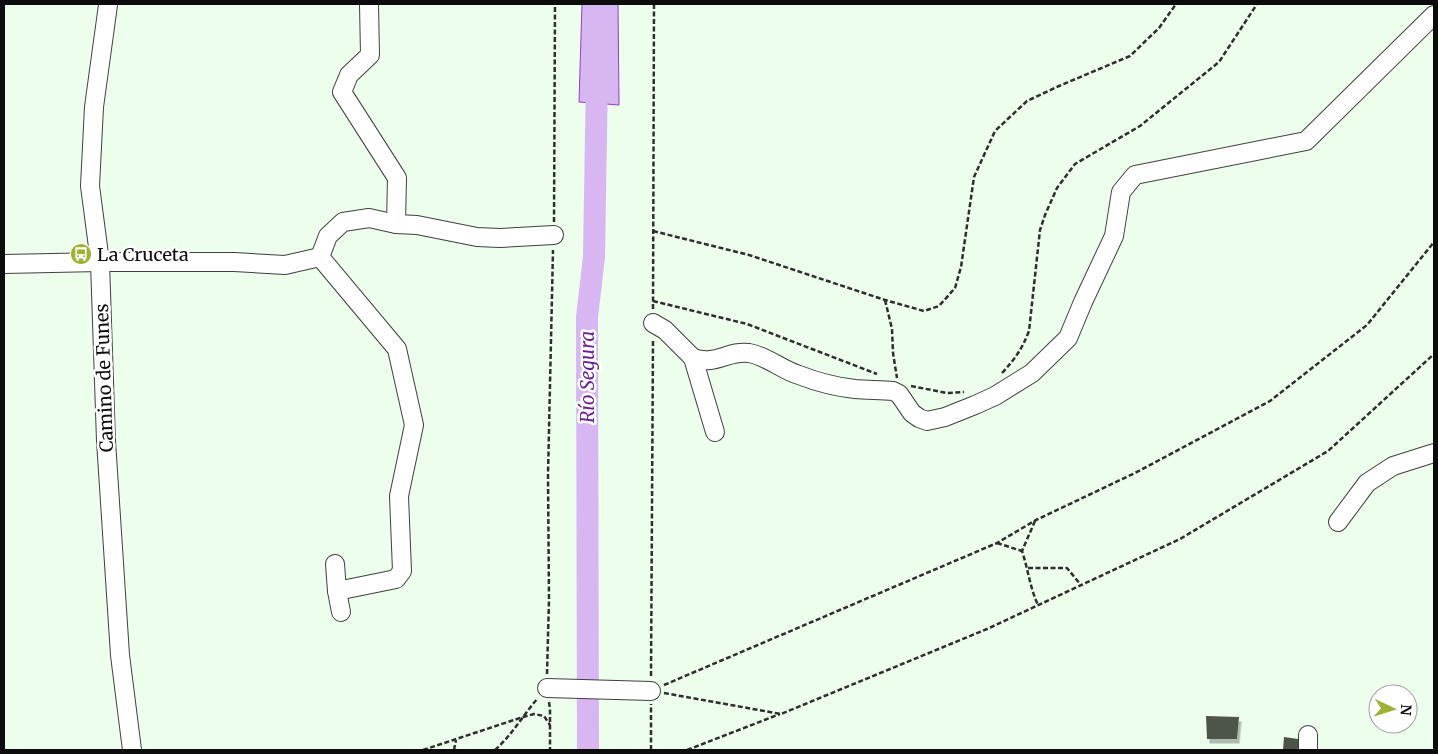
<svg xmlns="http://www.w3.org/2000/svg" width="1438" height="754" viewBox="0 0 1438 754" font-family="Merriweather,serif">
<style>
.water{fill:#d7b6f1;stroke:#8e43c2}
.lines{fill:none;stroke-linecap:round;stroke-linejoin:round}
.river{stroke:#d7b6f1;stroke-width:22}
.building{fill:#4e544a;filter:url(#shadow)}
.minor-casing{stroke:#3f3f3f;stroke-width:20}
.path{stroke:#2e2e2e;stroke-width:2.5;stroke-dasharray:5 2.5;stroke-linecap:butt}
.minor{stroke:#fff;stroke-width:18}
.labels{text-anchor:middle;dominant-baseline:central;stroke-width:5;stroke-linejoin:round;paint-order:stroke}
.poi-label{font-size:18px;fill:#0c0c0c;stroke:#fff;text-anchor:start}
.street-label{font-size:18px;fill:#0c0c0c;stroke:#fff}
.water-label{font-size:19px;font-style:italic;fill:#682094;stroke:#fff}
</style>
<defs>
<filter id="shadow"><feDropShadow dx="2.5" dy="4.5" stdDeviation="0" flood-color="#0004"/></filter>
</defs>
<rect width="100%" height="100%" fill="#edfeed"/>
<path class="water" d="M582 4H618L619 105 579 102Z"/>
<g class="lines">
<path class="river" d="M588 750 587 317 594 257 597 74"/>
</g>
<g class="building">
<path d="M1206 716 1239 717 1237 739H1207Z"/>
<path d="M1284 737 1305 740 1304 750H1283Z"/>
</g>
<g class="lines">
<g class="minor-casing">
<g id="minor">
<path d="M369 4 370 55 349 75 342 92 397 178 396 224"/>
<path d="M108 5 94 107 90 186 100 262 106 441 120 655 132 750"/>
<path d="M320 257 397 349 414 425 399 496 402 571 396 579 337 591"/>
<path d="M4 264 100 262H234L285 265 320 257 328 236 343 222 369 218 396 224 417 225 477 237 500 238 554 235"/>
<path d="M653 323 665 330 693 358 715 432"/>
<path d="M693 358C716 366 728 350 749 353 767 356 782 370 799 375 817 382 836 387 855 389 868 390 881 390 893 391L899 394 912 413 919 418 927 421 945 417 975 405 995 396 1032 373 1068 338 1083 302 1114 236 1121 192 1135 175 1306 141 1434 15"/>
<path d="M1338 522 1367 483 1393 466 1434 453"/>
<path d="M335 564 337 591 341 612"/>
<path d="M547 688 651 691"/>
<path d="M1308 735V750"/>
</g>
</g>
<g class="path">
<path d="M554 222 555 4"/>
<path d="M653 231 749 255 885 300 924 311 939 306 955 288 961 267 974 177 995 131 1027 101 1059 86 1130 56 1159 28 1176 4"/>
<path d="M885 300 892 329 893 353 897 378"/>
<path d="M653 301 747 324 877 374"/>
<path d="M653 309 654 4"/>
<path d="M1002 373C1015 359 1022 349 1029 331L1040 230 1045 215 1057 188 1075 164 1140 126 1219 62 1257 4"/>
<path d="M911 386 947 393 964 392"/>
<path d="M1035 521 1022 551C1028 569 1030 588 1038 605"/>
<path d="M997 543 1022 551"/>
<path d="M1028 568H1067L1081 585"/>
<path d="M547 674 549 599 548 475 553 250"/>
<path d="M651 676 653 339"/>
<path d="M664 685 997 543 1036 520 1135 473 1270 401 1367 325 1434 242"/>
<path d="M664 693 781 714 987 629 1180 539 1328 451 1434 354"/>
<path d="M549 702 550 709V750"/>
<path d="M423 750 523 717 534 714 544 716 550 725"/>
<path d="M454 750 456 740"/>
<path d="M495 750C512 735 523 715 538 698"/>
<path d="M651 750V704"/>
<path d="M687 750 780 714"/>
</g>
<use href="#minor" class="minor"/>
</g>
<defs>
<g id="bus-disc" transform="scale(1.125)"><circle r="9.5" fill="#9eb130" stroke="#fff"/><path d="M-5-6H5V4H4V6H2V4H-2V6H-4V4H-5ZM-3.5-4V0h7V-4ZM-3.5 1.2v1.5H-2V1.2ZM2 1.2v1.5H3.5V1.2Z" fill="#fff"/></g>
</defs>
<g fill-rule="evenodd">
<use href="#bus-disc" x="81" y="254"/>
</g>
<g class="labels">
<g class="poi-label">
<text x="97" y="254">La Cruceta</text>
</g>
<g class="street-label">
<text transform="translate(104 378) rotate(-92)">Camino de Funes</text>
</g>
<g class="water-label">
<text transform="translate(587 377) rotate(-90)">Río Segura</text>
</g>
</g>
<rect width="1438" height="754" fill="none" stroke="#0c0c0c" stroke-width="10"/>
<g transform="translate(1393 709) rotate(94)"><circle r="24" fill="#ffffff" stroke="#9e9e9e"/>
<path d="M0-4L9 19L0 12L-9 19Z" fill="#9eb130"/>
<text y="-8" font-size="14" font-weight="bold" text-anchor="middle" fill="#0c0c0c">N</text>
</g>
</svg>
